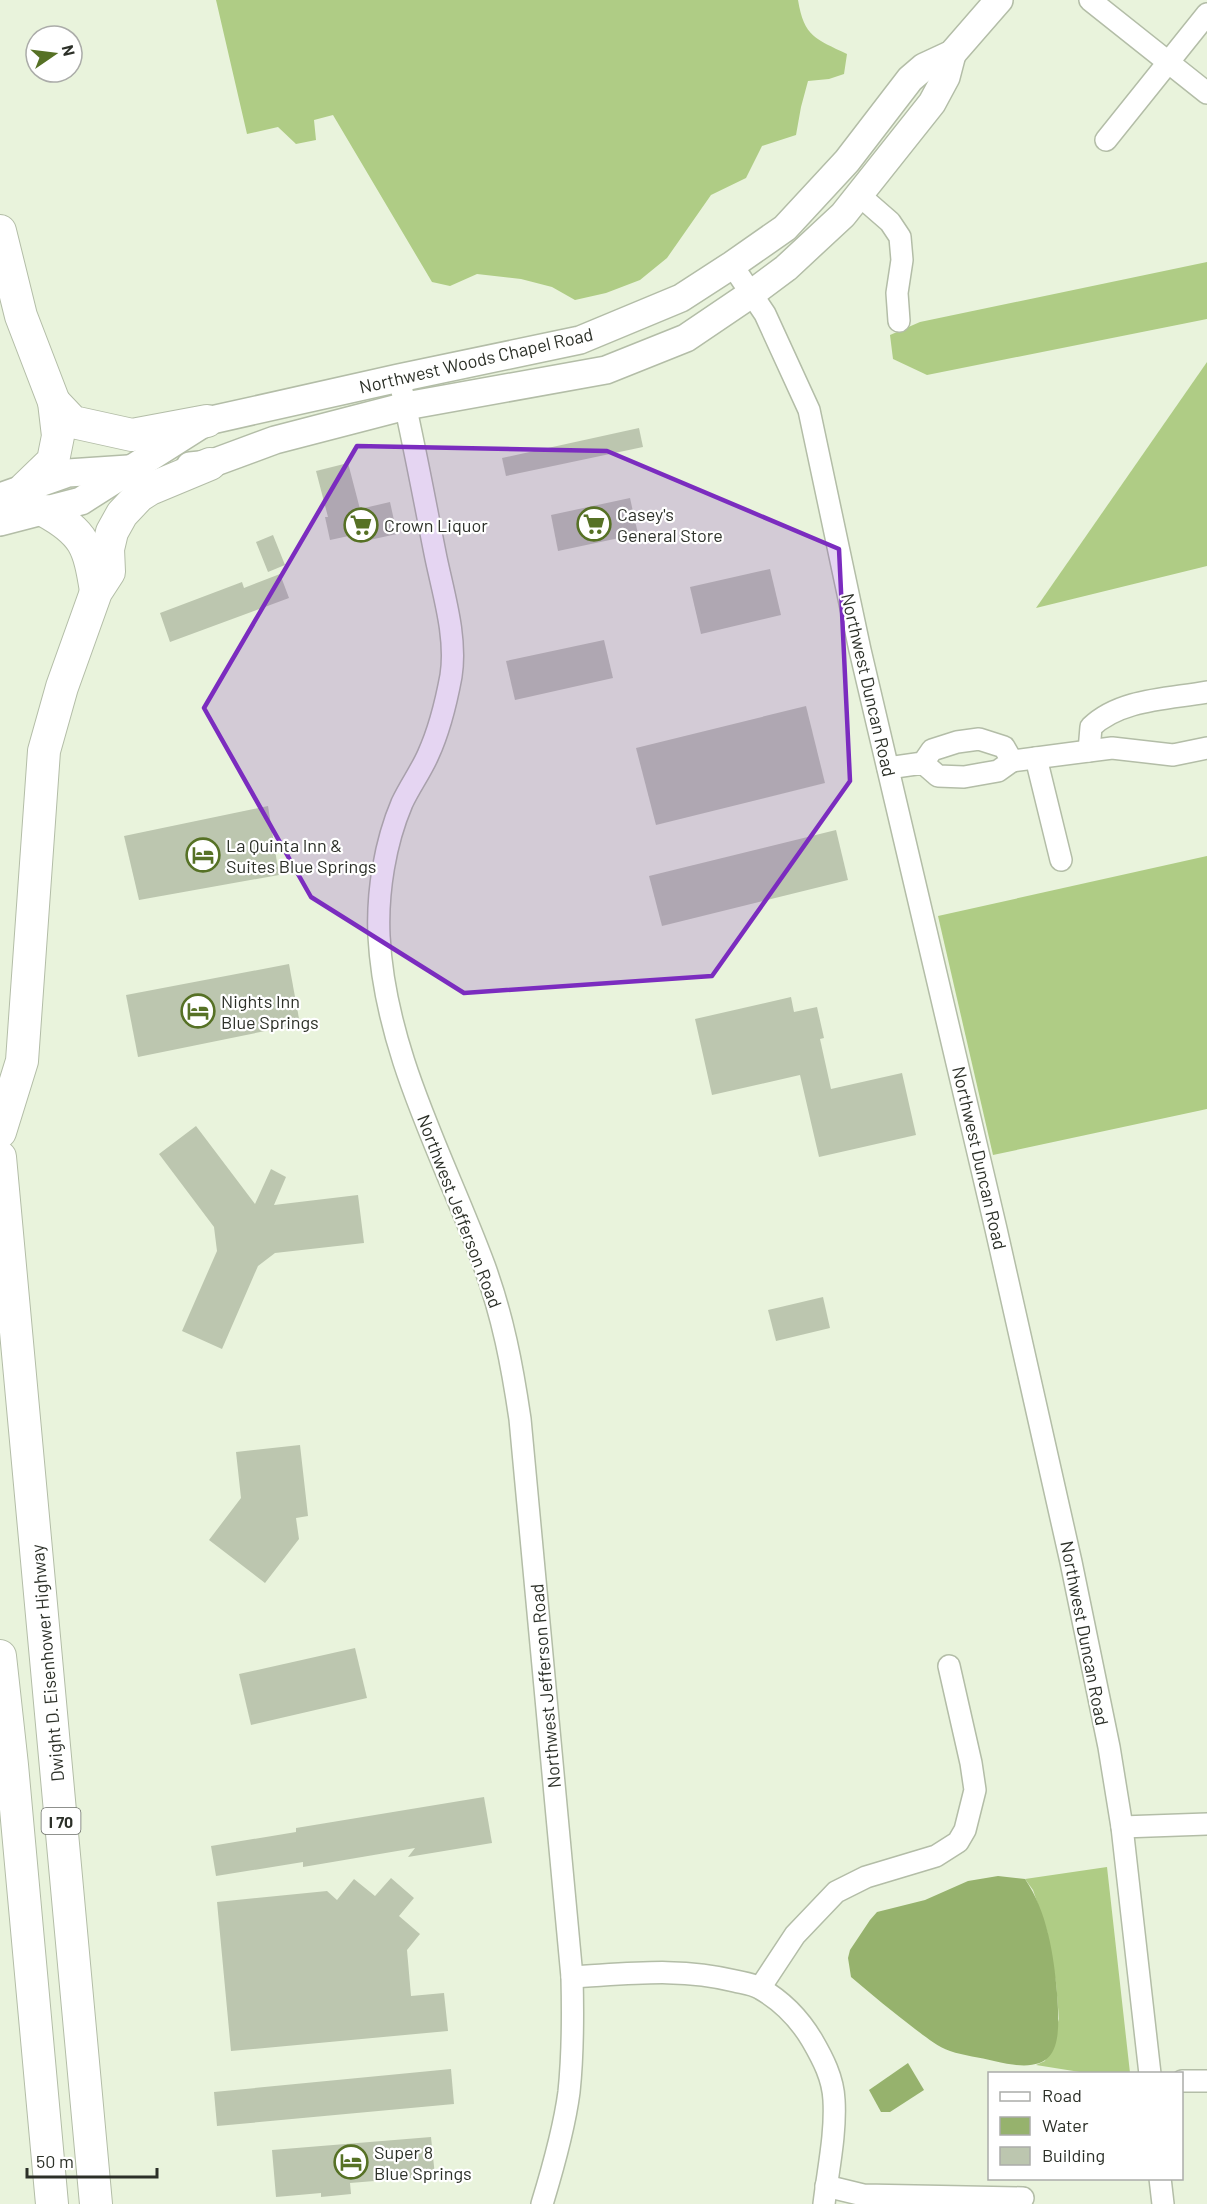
<svg xmlns="http://www.w3.org/2000/svg" width="1207" height="2204" viewBox="0 0 1207 2204" font-family="Barlow,sans-serif">
<style>
.forest{fill:#afcc85}
.water{fill:#96b26d}
.building{fill:#bcc6af}
.lines{fill:none;stroke-linecap:round;stroke-linejoin:round}
.minor-casing{stroke:#b3bda7;stroke-width:24}
.major-casing{stroke:#b3bda7;stroke-width:30}
.highway-casing{stroke:#b3bda7;stroke-width:34}
.minor{stroke:#fff;stroke-width:21}
.major{stroke:#fff;stroke-width:27}
.highway{stroke:#fff;stroke-width:32}
.marked{fill:#7b2cbf;fill-opacity:0.2;stroke:#7b2cbf;stroke-width:4.5;stroke-linejoin:round}
.labels{text-anchor:middle;dominant-baseline:central;stroke-width:4.5;stroke-linejoin:round;paint-order:stroke}
.shield{fill:#fff;stroke:#6b6e68;stroke-width:1.5}
.shield-label{font-size:16px;font-weight:bold;fill:#2c3028}
.street-label{font-size:18px;fill:#2c3028;stroke:#fff}
.poi-label{font-size:18px;fill:#2c3028;stroke:#fff;text-anchor:start}
</style>
<rect width="100%" height="100%" fill="#e9f3dc"/>
<g class="forest">
<path d="M216 0H798C804 37 816 39 847 54L844 74 829 79 808 81 801 107 796 135 762 146 746 178 711 195 667 258 640 280 606 293 575 300 552 287 521 279 477 274 450 286 432 282 333 115 314 120 316 140 296 144 278 127 247 134Z"/>
<path d="M1207 262V319L927 375 893 359 890 335 920 322Z"/>
<path d="M1207 362V566L1036 608Z"/>
<path d="M1207 856V1109L993 1155 938 916Z"/>
<path d="M1107 1867 1130 2073H1086L1036 2065 1045 2061 1059 2019 1056 1983 1047 1931 1033 1890 1025 1879Z"/>
</g>
<g class="water">
<path d="M998 1876 1025 1879C1047 1911 1054 1955 1057 1993 1061 2048 1059 2077 994 2061 980 2057 964 2056 950 2051 936 2046 926 2037 915 2029 893 2012 872 1995 851 1977L848 1958 850 1950 870 1920 877 1912 925 1900 968 1881Z"/>
<path d="M908 2063 924 2090 890 2112H881L869 2090Z"/>
</g>
<g class="building">
<path d="M639 428 643 447 506 476 502 458Z"/>
<path d="M348 463 360 509 390 502 397 534 360 542 358 534 330 540 325 517H328L316 471Z"/>
<path d="M630 498 638 534 558 551 551 515Z"/>
<path d="M273 535 285 565 268 572 256 542Z"/>
<path d="M770 569 781 615 701 634 690 587Z"/>
<path d="M280 574 289 598 170 642 160 613 242 582 244 588Z"/>
<path d="M604 640 613 678 515 700 506 661Z"/>
<path d="M806 706 825 783 656 825 636 748Z"/>
<path d="M268 806 279 875 139 900 124 836Z"/>
<path d="M836 830 848 880 662 926 649 876Z"/>
<path d="M289 964 300 1024 138 1057 126 995Z"/>
<path d="M791 997 794 1012 817 1007 824 1038 820 1039 831 1089 902 1073 916 1135 819 1157 800 1075 712 1095 695 1019Z"/>
<path d="M196 1126 255 1204 271 1169 286 1177 274 1205 358 1195 364 1243 275 1253 258 1266 222 1349 182 1331 217 1251 214 1227 159 1154Z"/>
<path d="M823 1297 830 1328 776 1341 768 1310Z"/>
<path d="M300 1445 308 1516 296 1518 299 1539 265 1583 209 1540 241 1498 236 1452Z"/>
<path d="M355 1648 367 1698 251 1725 239 1674Z"/>
<path d="M484 1797 492 1843 408 1857 415 1848 303 1867V1862L216 1876 211 1846 296 1832V1828Z"/>
<path d="M391 1878 414 1898 399 1916 420 1934 407 1950 411 1996 444 1993 448 2031 231 2051 217 1902 327 1891 337 1900 354 1879 375 1896Z"/>
<path d="M451 2069 454 2104 217 2126 214 2092Z"/>
<path d="M431 2137 435 2176 350 2183 351 2194 321 2197V2193L276 2197 272 2150Z"/>
</g>
<g class="lines">
<g class="minor-casing">
<g id="minor">
<path d="M1090 0 1207 93"/>
<path d="M1106 140 1207 14"/>
<path d="M859 195 890 222 900 237 902 260 897 293 899 321"/>
<path d="M732 265 765 314 809 410 860 650 996 1229 1071 1562 1109 1747 1122 1827 1150 2074"/>
<path d="M399 378C413 437 424 498 436 558 444 596 457 638 451 676 446 703 439 731 428 755 421 771 410 786 402 803 385 843 377 892 379 936 385 1053 444 1157 484 1265 503 1317 512 1365 520 1419L572 1977C573 2016 573 2054 569 2092 564 2130 553 2168 542 2204"/>
<path d="M1089 751 1091 727C1120 699 1168 699 1207 692"/>
<path d="M1036 758 1061 860"/>
<path d="M1012 761 1112 748 1173 755 1207 748"/>
<path d="M888 768 923 763 938 776 964 777 998 771 1012 761 1004 747 979 739 957 742 932 750 923 763"/>
<path d="M1122 1827 1207 1824"/>
<path d="M572 1977C628 1974 680 1967 735 1981 743 1983 754 1984 761 1989 782 2001 800 2020 812 2040 823 2059 833 2078 834 2100 836 2134 828 2170 824 2204"/>
<path d="M760 1988 795 1935 836 1892 866 1877 936 1856 958 1842 965 1830 975 1790 971 1763 949 1666"/>
<path d="M1182 2081H1207"/>
<path d="M1160 2178 1163 2204"/>
<path d="M826 2186 863 2195 1023 2198"/>
</g>
</g>
<g class="major-casing">
<g id="major">
<path d="M190 466 210 464 275 440 406 406 606 370 686 338 751 294 786 268 843 215 932 103 946 77 952 54"/>
<path d="M0 497 68 473 128 469"/>
<path d="M0 522 81 501 207 421 399 378 580 340 681 298 732 265 785 228 847 161 910 79 924 67 952 54 999 0"/>
</g>
</g>
<g class="highway-casing">
<g id="highway">
<path d="M0 231 21 316 54 402 58 436 53 461 25 488"/>
<path d="M54 402 73 422 132 435 207 421"/>
<path d="M45 511C85 533 89 547 96 591"/>
<path d="M0 1132 22 1061 44 751 62 687 96 592 109 572 108 549 112 532 122 514 139 496 150 489 210 464"/>
<path d="M0 1157 96 2204"/>
<path d="M0 1656 12 1765 52 2204"/>
</g>
</g>
<use href="#minor" class="minor"/>
<use href="#major" class="major"/>
<use href="#highway" class="highway"/>
</g>
<path class="marked" d="M357 446 607 451 839 549 850 781 712 976 464 993 311 897 204 708Z"/>
<defs>
<g id="supermarket-ring" transform="scale(1.725)"><circle r="9.5" fill="#fff" stroke="#567125" stroke-width="1.5"/><path d="M-6-5.5h2.5l.6 2H6L4.5 2H-2.5L-4.4-4H-6ZM-1.5 3.2a1.3 1.3 0 1 0 .1 0ZM3 3.2a1.3 1.3 0 1 0 .1 0Z" fill="#567125"/></g>
<g id="hotel-ring" transform="scale(1.725)"><circle r="9.5" fill="#fff" stroke="#567125" stroke-width="1.5"/><path d="M-6-4.5h1.5V1H6V5H4.5V3h-9V5H-6ZM-4 0a1.8 1.8 0 1 1 3.6 0ZM.5 0V-2.5h3Q6-2.5 6 0Z" fill="#567125"/></g>
</defs>
<g fill-rule="evenodd">
<use href="#supermarket-ring" x="594" y="524"/>
<use href="#supermarket-ring" x="361" y="525"/>
<use href="#hotel-ring" x="203" y="855"/>
<use href="#hotel-ring" x="198" y="1011"/>
<use href="#hotel-ring" x="351" y="2162"/>
</g>
<g class="labels">
<rect class="shield" x="41.5" y="1808" width="39" height="26" rx="4.5"/>
<g class="shield-label">
<text x="61" y="1821">I 70</text>
</g>
<g class="street-label">
<text transform="translate(476 360) rotate(-13)">Northwest Woods Chapel Road</text>
<text transform="translate(869 685) rotate(77)">Northwest Duncan Road</text>
<text transform="translate(980 1158) rotate(77)">Northwest Duncan Road</text>
<text transform="translate(460 1211) rotate(69)">Northwest Jefferson Road</text>
<text transform="translate(1085 1633) rotate(79)">Northwest Duncan Road</text>
<text transform="translate(47 1663) rotate(-95)">Dwight D. Eisenhower Highway</text>
<text transform="translate(545 1686) rotate(-95)">Northwest Jefferson Road</text>
</g>
<g class="poi-label">
<text x="617" y="514">Casey's<tspan x="617" dy="21">General Store</tspan></text>
<text x="384" y="525">Crown Liquor</text>
<text x="226" y="845">La Quinta Inn &amp;<tspan x="226" dy="21">Suites Blue Springs</tspan></text>
<text x="221" y="1001">Nights Inn<tspan x="221" dy="21">Blue Springs</tspan></text>
<text x="374" y="2152">Super 8<tspan x="374" dy="21">Blue Springs</tspan></text>
</g>
</g>
<rect x="988" y="2072" width="195" height="108" fill="#ffffff" stroke="#abaca9" stroke-width="1.5"/>
<rect x="1000" y="2092" width="30" height="9" fill="#ffffff" stroke="#abaca9" stroke-width="1.5"/>
<text x="1042" y="2102" font-size="18" fill="#2c3028">Road</text>
<rect x="1000" y="2117" width="30" height="18" fill="#96b26d" stroke="#abaca9" stroke-width="1.5"/>
<text x="1042" y="2132" font-size="18" fill="#2c3028">Water</text>
<rect x="1000" y="2147" width="30" height="18" fill="#bcc6af" stroke="#abaca9" stroke-width="1.5"/>
<text x="1042" y="2162" font-size="18" fill="#2c3028">Building</text>
<g transform="translate(54 54) rotate(76)"><circle r="28" fill="#ffffff" stroke="#abaca9" stroke-width="1.5"/>
<path d="M0-4.5L10 22L0 15L-10 22Z" fill="#567125"/>
<text y="-9" font-size="16" font-weight="bold" text-anchor="middle" fill="#2c3028">N</text>
</g>
<path d="M27 2168v9h130v-9" fill="none" stroke="#2c3028" stroke-width="3"/>
<text x="36" y="2168" font-size="18" fill="#2c3028" stroke="#ffffff" stroke-width="4.5" paint-order="stroke">50 m</text>
</svg>
